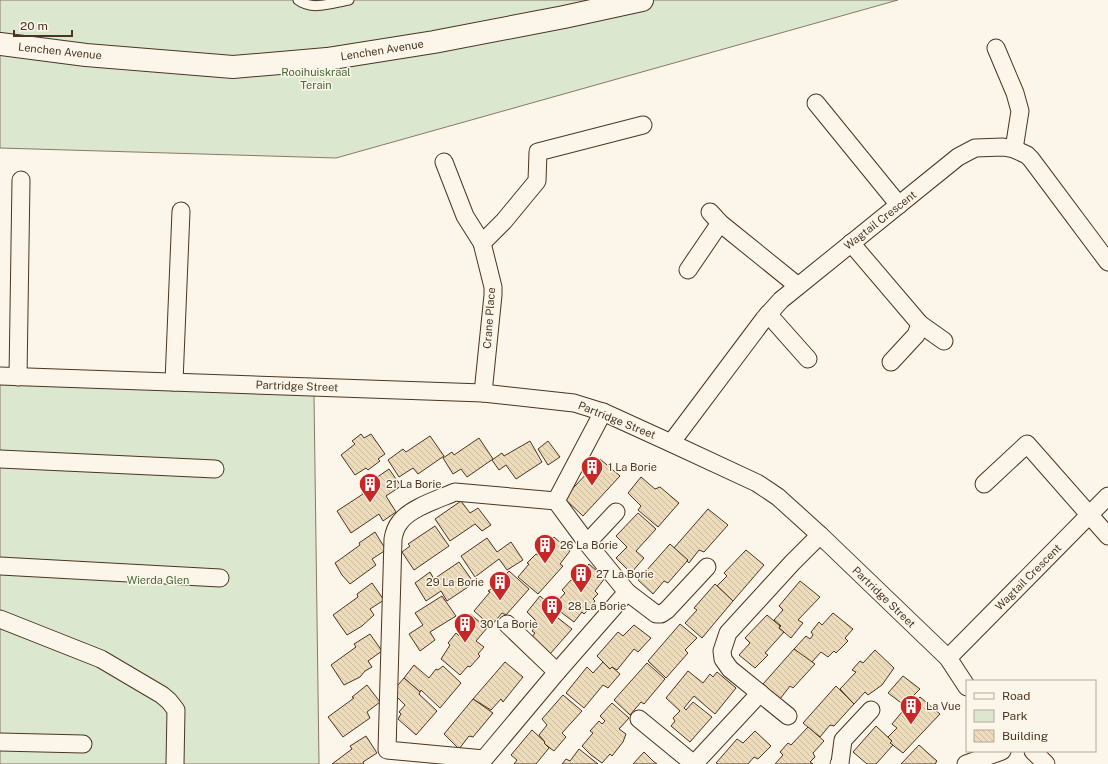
<svg xmlns="http://www.w3.org/2000/svg" width="1108" height="764" viewBox="0 0 1108 764" font-family="'Public Sans',sans-serif">
<style>
.park{fill:#dce7d0;stroke:#887966}
.building{fill:url(#building-back-hatch);stroke:#4a3520}
.lines{fill:none;stroke-linecap:round;stroke-linejoin:round}
.lane-casing{stroke:#4a3520;stroke-width:11}
.street-casing{stroke:#4a3520;stroke-width:19}
.secondary-casing{stroke:#4a3520;stroke-width:24}
.lane{stroke:#fbf6e9;stroke-width:9}
.street{stroke:#fbf6e9;stroke-width:17}
.secondary{stroke:#fbf6e9;stroke-width:22}
.labels{text-anchor:middle;dominant-baseline:central;stroke-width:3;stroke-linejoin:round;paint-order:stroke}
.street-label{font-size:11px;fill:#4a3520;stroke:#fbf6e9}
.park-label{font-size:11px;fill:#436837;stroke:#fbf6e9}
.poi-label{font-size:11px;fill:#4a3520;stroke:#fbf6e9;text-anchor:start}
</style>
<defs>
<pattern id="building-back-hatch" width="6" height="6" patternUnits="userSpaceOnUse"><rect width="6" height="6" fill="#ecdcbc"/><path d="M-1 5l2 2M0 0l6 6M5-1l2 2" fill="none" stroke="#ccbda1"/></pattern>
</defs>
<rect width="100%" height="100%" fill="#fbf6e9"/>
<g class="park">
<path d="M0 0H898L336 158 0 148Z"/>
<path d="M0 384 314 395 319 764H0Z"/>
</g>
<g class="building">
<path d="M361 434 364 438 371 434 385 454 378 459 380 461 368 470 366 468 355 475 341 455 355 444 352 441Z"/>
<path d="M430 436 444 456 418 474 413 468 399 477 388 460 403 449 406 452Z"/>
<path d="M479 438 493 459 467 477 461 469 453 474 443 458 452 452 454 455Z"/>
<path d="M530 441 542 462 516 479 506 465 499 470 492 460 502 453 504 456Z"/>
<path d="M548 441 560 457 548 465 538 449Z"/>
<path d="M600 459 620 476 583 516 564 498Z"/>
<path d="M389 469 401 486 386 496 396 512 383 521 379 514 351 533 337 511 363 494 362 492 375 482 373 480Z"/>
<path d="M641 477 655 489 660 487 679 503 658 527 638 510 641 506 628 493Z"/>
<path d="M461 501 470 513 478 508 491 525 482 531 475 524 450 541 435 519Z"/>
<path d="M708 509 728 525 704 552 699 550 689 563 674 548Z"/>
<path d="M638 513 656 529 636 551 644 558 631 573 616 558 627 547 616 536Z"/>
<path d="M435 526 449 546 414 570 402 552 410 546 408 544Z"/>
<path d="M375 532 386 550 372 559 376 565 350 584 342 575 335 563 360 545 359 543Z"/>
<path d="M554 537 570 551 560 564 563 566 538 594 518 577 529 564 527 563 536 554 538 555Z"/>
<path d="M487 538 497 552 511 542 523 560 507 570 499 559 475 577 461 556Z"/>
<path d="M670 544 688 560 668 583 664 581 653 594 638 580Z"/>
<path d="M746 550 764 565 733 601 717 586 727 576 724 573Z"/>
<path d="M459 562 474 583 447 601 441 591 426 601 415 583 430 572 434 579Z"/>
<path d="M589 564 605 578 595 591 598 594 593 599 595 601 589 609 584 614 582 612 574 622 562 613 555 604 565 593 562 590 571 580 574 583Z"/>
<path d="M509 571 529 589 506 615 502 613 491 626 474 611 490 592 488 591 494 587 497 582 498 583Z"/>
<path d="M800 581 820 597 798 620 803 623 791 638 779 628 781 626 774 620 783 610 779 606Z"/>
<path d="M372 583 384 600 370 609 374 615 362 626 347 635 333 615 358 597 357 594Z"/>
<path d="M715 584 733 601 702 638 685 623 697 610 694 608Z"/>
<path d="M442 596 456 616 430 632 435 640 420 651 409 634 423 625 415 613Z"/>
<path d="M540 596 554 608 553 614 572 629 550 654 531 638 535 633 532 631 538 623 527 612Z"/>
<path d="M833 613 853 629 845 638 848 641 836 653 834 651 828 657 821 652 811 663 794 649 806 636 810 639 813 635 811 632 819 622 822 625Z"/>
<path d="M470 614 487 628 476 641 484 647 478 654 480 656 470 667 468 666 460 675 441 659 450 645 448 643 456 633 459 636 463 632 457 628Z"/>
<path d="M767 615 780 626 779 628 784 632 765 653 768 655 755 668 739 655 750 643 745 638Z"/>
<path d="M680 624 697 638 685 650 688 653 666 678 648 661Z"/>
<path d="M634 625 651 638 638 652 634 649 617 670 612 667 610 669 597 656 618 632 623 636Z"/>
<path d="M370 634 382 651 368 661 372 667 365 671 360 677 344 685 331 665 356 647 354 644Z"/>
<path d="M794 649 815 664 793 688 790 686 780 699 763 684Z"/>
<path d="M875 650 894 668 882 685 868 695 865 692 854 704 840 689 856 672 852 670 860 661 863 663Z"/>
<path d="M505 662 523 677 503 702 501 699 491 710 473 699Z"/>
<path d="M603 662 610 669 612 667 620 674 608 688 603 685 584 708 566 693 587 667 593 673Z"/>
<path d="M647 663 665 679 644 704 641 702 630 715 614 700Z"/>
<path d="M414 665 429 678 436 669 438 670 443 666 461 683 440 708 421 690 420 692 404 678Z"/>
<path d="M688 671 703 683 710 674 713 677 717 672 736 688 715 714 694 696 684 708 686 710 693 702 712 717 690 742 671 726 675 721 673 718 680 711 666 698Z"/>
<path d="M903 676 920 689 904 705 888 693Z"/>
<path d="M404 678 420 692 419 694 437 711 416 735 398 719 401 714 399 712 405 705 392 692Z"/>
<path d="M367 685 380 702 367 712 370 718 343 737 328 717 354 698 352 697Z"/>
<path d="M836 686 854 704 834 726 830 725 820 737 803 723Z"/>
<path d="M563 695 582 711 562 733 566 737 554 751 546 745 544 743 545 742 539 735 547 725 542 719Z"/>
<path d="M920 697 940 714 903 753 890 743 892 741 888 737 897 728 892 724 902 712 904 713Z"/>
<path d="M473 699 493 713 473 737 469 736 459 749 444 734Z"/>
<path d="M612 703 629 718 619 729 626 734 623 742 612 756 610 754 602 763 591 755 582 746 593 733 590 731 599 721 602 724 605 721 600 716Z"/>
<path d="M876 726 892 741 890 743 893 745 876 764H867L853 752Z"/>
<path d="M808 727 824 741 813 753 815 757 810 762 813 764H775L783 755 780 752 788 743 791 745Z"/>
<path d="M532 730 545 742 544 743 549 748 536 764H514L517 760 511 755Z"/>
<path d="M755 731 771 746 758 759 754 757 748 764H718L716 763 737 739 743 743Z"/>
<path d="M366 736 377 753 363 762 364 764H332L352 749 350 746Z"/>
<path d="M919 745 937 761 935 764H901Z"/>
<path d="M579 749 598 764H562L566 759 570 761Z"/>
<path d="M644 752 653 761 657 764H633Z"/>
</g>
<g class="lines">
<g class="lane-casing">
<path id="lane" d="M298 0C312 11 332 3 349 0"/>
</g>
<g class="street-casing">
<g id="street">
<path d="M996 48 1015 93 1020 111 1014 149"/>
<path d="M816 103 899 205"/>
<path d="M444 162 465 216 482 243 493 287V295L483 393"/>
<path d="M710 212 720 223 798 286"/>
<path d="M482 243 504 221 537 181 538 152 643 125"/>
<path d="M851 243 920 324 944 341"/>
<path d="M688 270 720 223"/>
<path d="M768 314 808 359"/>
<path d="M891 362 916 335 920 324"/>
<path d="M0 376 483 393 574 403 603 412 671 443 757 483 778 497 820 535 948 658 967 687"/>
<path d="M18 377 21 180"/>
<path d="M174 382 181 211"/>
<path d="M671 443 764 319 781 300 958 157 975 148 1003 147 1014 149 1027 155 1031 159 1108 262"/>
<path d="M0 459 215 469"/>
<path d="M984 484 1027 444 1108 536"/>
<path d="M455 492 556 501 587 543 627 592 557 672 484 759 387 750 393 539C394 533 396 527 400 522 410 508 439 499 455 492Z"/>
<path d="M556 501 603 412"/>
<path d="M587 543 616 512"/>
<path d="M0 566 220 578"/>
<path d="M627 592 656 614H661L667 610 707 567"/>
<path d="M0 619 101 659 162 695 169 701 176 710 175 764"/>
<path d="M507 624 557 672"/>
<path d="M948 658 1108 496"/>
<path d="M788 716 730 669 723 659 722 651 728 633 792 563 820 535"/>
<path d="M639 719 694 764"/>
<path d="M0 742 83 744"/>
<path d="M1033 751 1046 764"/>
<path d="M694 764 760 693"/>
<path d="M839 764 840 763 843 740 871 710"/>
<path d="M966 764 1002 751"/>
</g>
</g>
<g class="secondary-casing">
<path id="secondary" d="M0 44 86 55 233 67 327 59 434 42 564 17 642 0"/>
</g>
<use href="#lane" class="lane"/>
<use href="#street" class="street"/>
<use href="#secondary" class="secondary"/>
</g>
<defs>
<g id="building-pin" transform="scale(1.15)"><path d="M0 17L-7.5 6A9.5 9.5 0 1 1 7.5 6Z" fill="#c62828" stroke="#fbf6e9"/><path d="M-4-6H4V6H1V3H-1V6H-4ZM-2.5-4.3h1.7v1.8h-1.7ZM.8-4.3h1.7v1.8H.8ZM-2.5-1h1.7V.8h-1.7ZM.8-1h1.7V.8H.8Z" fill="#fff"/></g>
</defs>
<g fill-rule="evenodd">
<use href="#building-pin" x="592" y="467"/>
<use href="#building-pin" x="370" y="484"/>
<use href="#building-pin" x="545" y="545"/>
<use href="#building-pin" x="581" y="574"/>
<use href="#building-pin" x="500" y="582"/>
<use href="#building-pin" x="552" y="606"/>
<use href="#building-pin" x="465" y="624"/>
<use href="#building-pin" x="911" y="706"/>
</g>
<g class="labels">
<g class="street-label">
<text transform="translate(382 50) rotate(-9)">Lenchen Avenue</text>
<text transform="translate(60 51) rotate(6)">Lenchen Avenue</text>
<text transform="translate(880 220) rotate(-38)">Wagtail Crescent</text>
<text transform="translate(489 318) rotate(-86)">Crane Place</text>
<text transform="translate(297 386) rotate(2)">Partridge Street</text>
<text transform="translate(617 420) rotate(22)">Partridge Street</text>
<text transform="translate(1028 577) rotate(-45)">Wagtail Crescent</text>
<text transform="translate(884 597) rotate(44)">Partridge Street</text>
</g>
<g class="park-label">
<text x="316" y="72">Rooihuiskraal<tspan x="316" dy="13">Terain</tspan></text>
<text x="158" y="580">Wierda Glen</text>
</g>
<g class="poi-label">
<text x="608" y="467">1 La Borie</text>
<text x="386" y="484">21 La Borie</text>
<text x="560" y="545">26 La Borie</text>
<text x="596" y="574">27 La Borie</text>
<text x="484" y="582" text-anchor="end">29 La Borie</text>
<text x="568" y="606">28 La Borie</text>
<text x="480" y="624">30 La Borie</text>
<text x="926" y="706">La Vue</text>
</g>
</g>
<rect x="966" y="680" width="130" height="72" fill="#fbf6e9" stroke="#b4a999"/>
<rect x="974" y="693" width="20" height="6" fill="#fbf6e9" stroke="#b4a999"/>
<text x="1002" y="700" font-size="12" fill="#4a3520">Road</text>
<rect x="974" y="710" width="20" height="12" fill="#dce7d0" stroke="#b4a999"/>
<text x="1002" y="720" font-size="12" fill="#4a3520">Park</text>
<rect x="974" y="730" width="20" height="12" fill="url(#building-back-hatch)" stroke="#b4a999"/>
<text x="1002" y="740" font-size="12" fill="#4a3520">Building</text>
<path d="M14 30v6h58v-6" fill="none" stroke="#4a3520" stroke-width="2"/>
<text x="20" y="30" font-size="12" fill="#4a3520" stroke="#fbf6e9" stroke-width="3" paint-order="stroke">20 m</text>
</svg>
